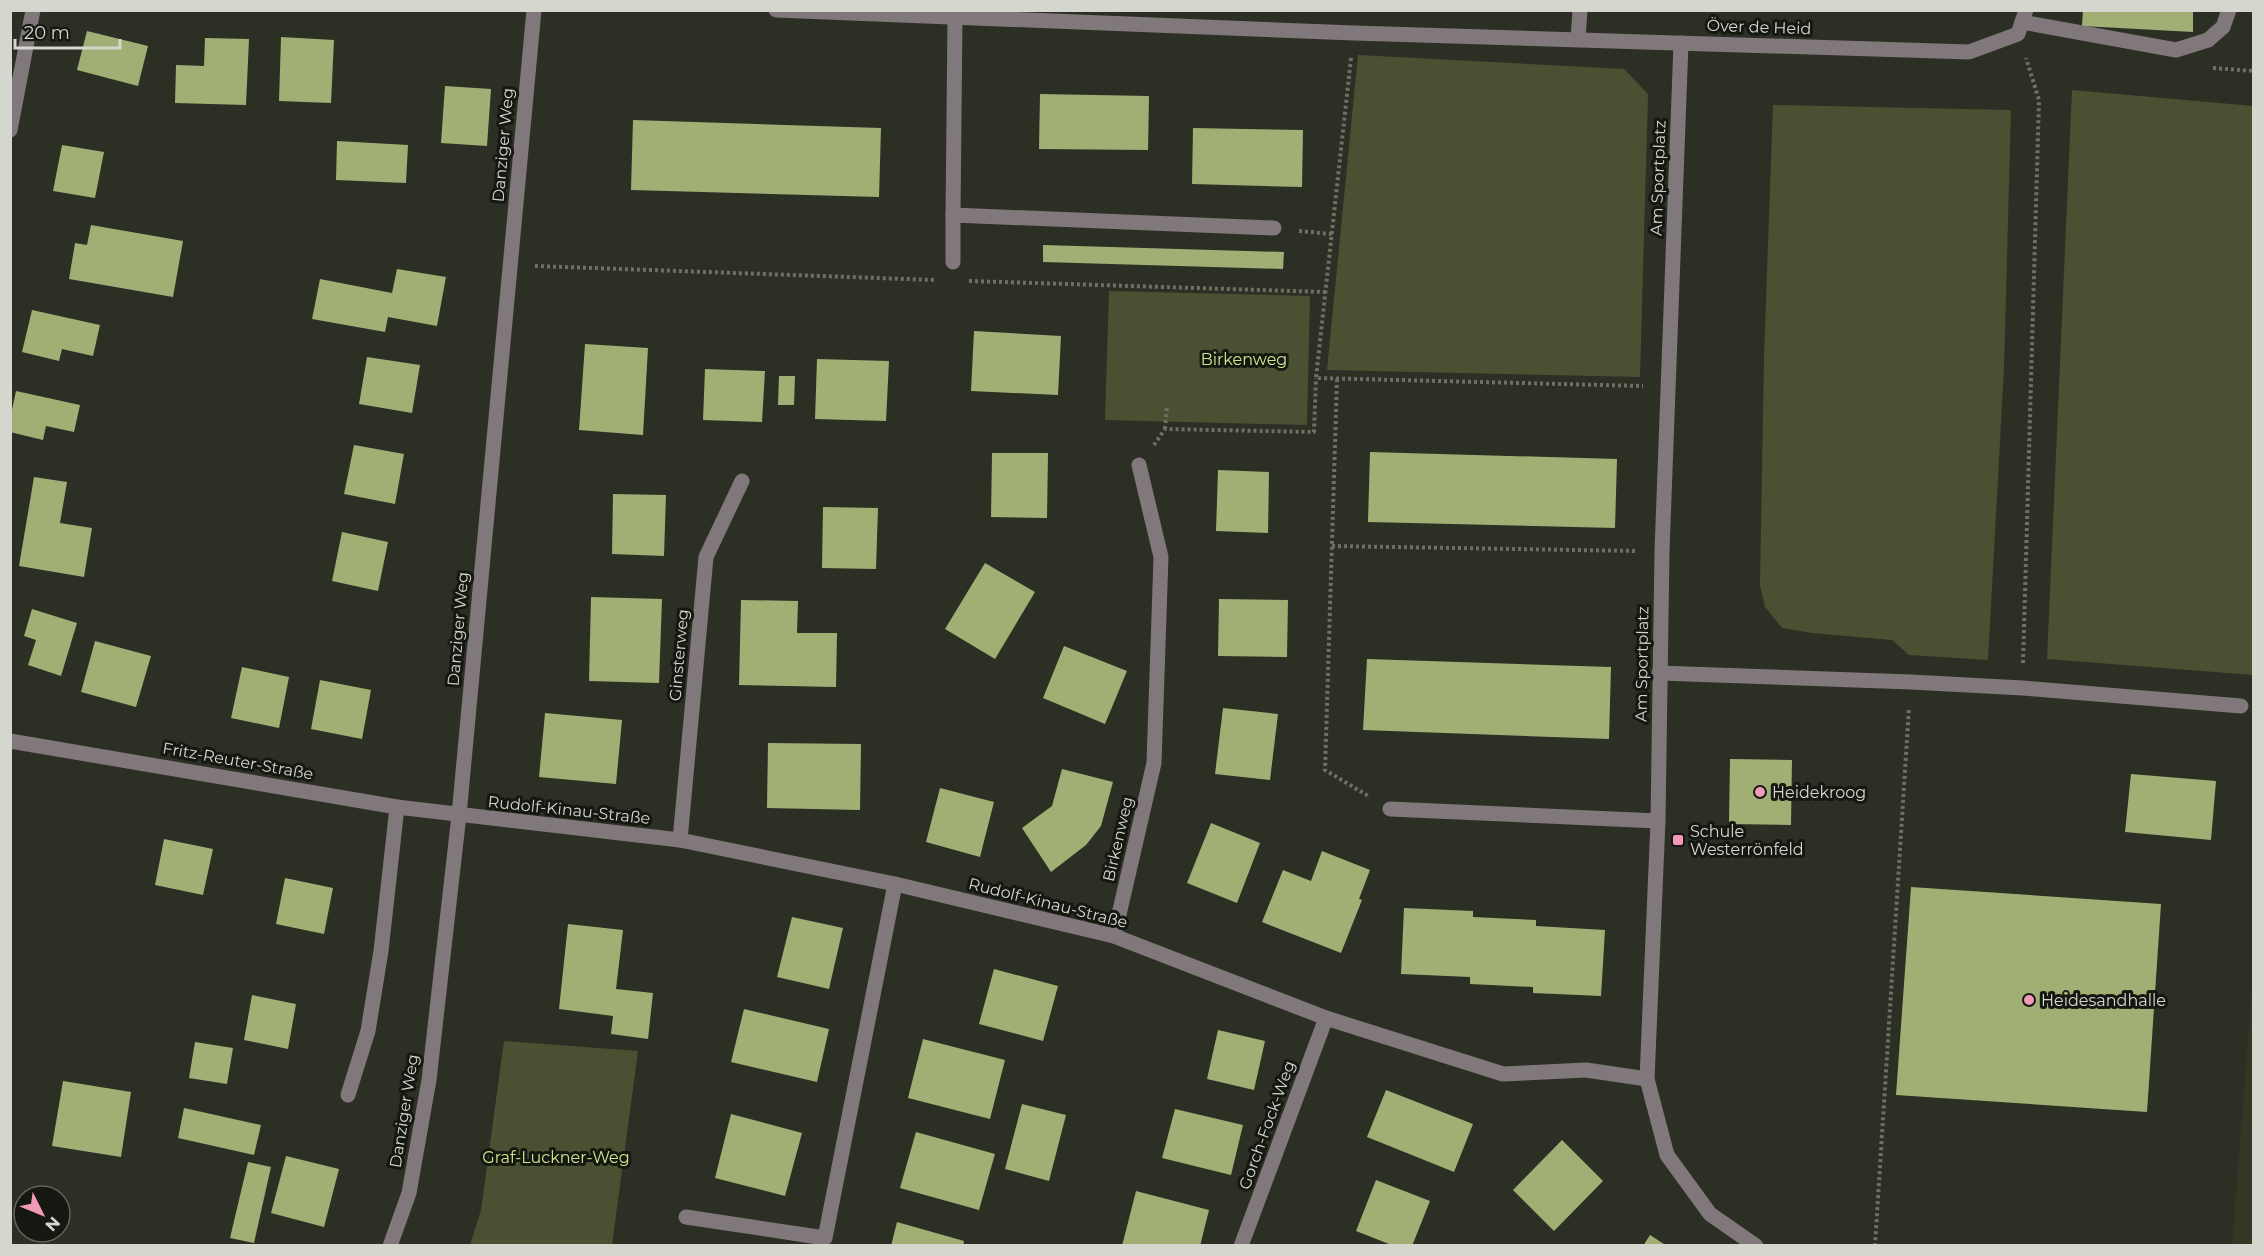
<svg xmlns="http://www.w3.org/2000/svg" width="2264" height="1256" viewBox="0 0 2264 1256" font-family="Montserrat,sans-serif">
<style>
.built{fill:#333724}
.green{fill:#495132}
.building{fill:#a1af75}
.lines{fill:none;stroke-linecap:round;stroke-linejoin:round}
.path{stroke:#6e7066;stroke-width:4;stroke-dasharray:3 3;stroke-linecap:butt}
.minor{stroke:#80787b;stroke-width:15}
.poi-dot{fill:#f09ab7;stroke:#151711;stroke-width:2}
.labels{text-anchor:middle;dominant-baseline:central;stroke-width:6;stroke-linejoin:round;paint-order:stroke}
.street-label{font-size:16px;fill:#d5d7cf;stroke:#151711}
.park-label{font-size:16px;fill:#d1e490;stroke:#151711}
.poi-label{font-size:16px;fill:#d5d7cf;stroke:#151711;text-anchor:start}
</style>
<rect width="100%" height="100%" fill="#2c2f23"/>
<path class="built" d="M2253 977V1245H2232Z"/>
<g class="green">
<path d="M1358 55 1624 69 1648 94 1640 377 1327 370Z"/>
<path d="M2072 90 2253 106V675L2047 659Z"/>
<path d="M1773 105 2011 110 2004 368 1988 660 1909 655 1892 640 1812 633 1782 628 1765 607 1760 585 1764 356Z"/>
<path d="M1109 291 1310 296 1307 425 1105 420Z"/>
<path d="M504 1041 638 1051 612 1245H470L481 1210Z"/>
</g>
<g class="building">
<path d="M2083 10H2193V32L2082 26Z"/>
<path d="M87 31 148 46 138 86 77 70Z"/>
<path d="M281 37 334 40 331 103 279 101Z"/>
<path d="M205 38 249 39 246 105 175 103 176 65 204 66Z"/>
<path d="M445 86 491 89 487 146 441 143Z"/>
<path d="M1040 94 1149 96 1148 150 1039 149Z"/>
<path d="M633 120 881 128 879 197 631 190Z"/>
<path d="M1193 128 1303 130 1302 187 1192 184Z"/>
<path d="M337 141 408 145 406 183 336 180Z"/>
<path d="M62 145 104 152 95 198 53 191Z"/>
<path d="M91 225 183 241 173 297 69 279 75 243 87 245Z"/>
<path d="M1043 245 1284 252 1283 269 1043 262Z"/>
<path d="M397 269 446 277 437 326 388 317 385 332 312 319 320 279 392 293Z"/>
<path d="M32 310 100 325 93 356 62 349 59 361 22 352Z"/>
<path d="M974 331 1061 336 1058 395 971 391Z"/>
<path d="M585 344 648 348 643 435 579 430Z"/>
<path d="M367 357 420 365 412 413 359 404Z"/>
<path d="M817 359 889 361 886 421 815 419Z"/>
<path d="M705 369 765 371 762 422 703 420Z"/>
<path d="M779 376H795L794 405H778Z"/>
<path d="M16 391 80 405 74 432 46 426 43 440 10 432V419Z"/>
<path d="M354 445 404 454 395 504 344 494Z"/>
<path d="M1370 452 1617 459 1615 528 1368 522Z"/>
<path d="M992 453H1048L1047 518 991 517Z"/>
<path d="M1218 470 1269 472 1268 533 1216 531Z"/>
<path d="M34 477 67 482 60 523 92 528 84 577 19 566Z"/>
<path d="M613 494 666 495 664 556 612 554Z"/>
<path d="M823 507 878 508 876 569 822 568Z"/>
<path d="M342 532 388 542 378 591 332 581Z"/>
<path d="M985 563 1035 592 995 659 945 629Z"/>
<path d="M591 597 662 599 659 683 589 681Z"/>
<path d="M1219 599 1288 600 1287 657 1218 656Z"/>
<path d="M741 600 798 601 797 633H837L836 687 739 685Z"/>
<path d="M32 609 77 623 61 676 28 665 36 640 24 636Z"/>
<path d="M95 641 151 656 136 707 81 692Z"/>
<path d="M1064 646 1127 671 1105 724 1043 698Z"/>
<path d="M1367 659 1611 667 1609 739 1363 730Z"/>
<path d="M242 667 289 677 279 728 231 718Z"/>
<path d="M320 680 371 690 362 739 311 729Z"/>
<path d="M1223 708 1278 714 1270 780 1215 774Z"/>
<path d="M545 713 622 720 616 784 539 777Z"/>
<path d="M768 743 861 744 860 810 767 808Z"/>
<path d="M1730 759 1792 760 1791 825 1729 824Z"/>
<path d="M1062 769 1113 782 1101 826 1086 845 1051 872 1022 828 1052 806Z"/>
<path d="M2131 774 2216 781 2211 840 2125 832Z"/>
<path d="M940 788 994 802 980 857 926 842Z"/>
<path d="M1211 823 1260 843 1237 903 1187 883Z"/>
<path d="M164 839 213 849 203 895 155 885Z"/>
<path d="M1322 851 1370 870 1359 899 1362 900 1341 953 1262 922 1283 870 1311 881Z"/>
<path d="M285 878 333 888 324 934 276 924Z"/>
<path d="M1911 887 2161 904 2147 1112 1896 1095Z"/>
<path d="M1404 908 1473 911V917L1536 920V926L1605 930 1601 996 1533 993V987L1470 984V977L1401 974Z"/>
<path d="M792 917 843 928 829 989 777 977Z"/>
<path d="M568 924 623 930 616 989 653 993 648 1039 611 1034 613 1016 559 1009Z"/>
<path d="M994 969 1058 986 1043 1041 979 1024Z"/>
<path d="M252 995 296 1004 288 1049 244 1040Z"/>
<path d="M744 1009 829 1029 817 1082 731 1062Z"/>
<path d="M1218 1030 1265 1041 1254 1090 1207 1079Z"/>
<path d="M923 1039 1005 1060 990 1119 908 1098Z"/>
<path d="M195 1042 233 1048 227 1084 189 1078Z"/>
<path d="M63 1081 131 1092 121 1157 52 1146Z"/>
<path d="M1386 1090 1473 1124 1454 1172 1367 1137Z"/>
<path d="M1022 1104 1066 1115 1049 1181 1005 1169Z"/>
<path d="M184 1108 261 1125 254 1155 178 1138Z"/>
<path d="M1175 1109 1243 1125 1231 1175 1162 1158Z"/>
<path d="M731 1114 802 1133 785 1196 715 1178Z"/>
<path d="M916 1132 995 1154 979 1210 900 1188Z"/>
<path d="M1562 1140 1603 1181 1554 1231 1513 1190Z"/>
<path d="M286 1156 339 1169 324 1227 271 1213Z"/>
<path d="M248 1162 271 1167 254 1243 230 1238Z"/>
<path d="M1376 1180 1430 1201 1412 1246H1394L1356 1231Z"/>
<path d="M1136 1191 1209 1210 1200 1246H1122Z"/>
<path d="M897 1222 964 1241 963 1246H891Z"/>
<path d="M1650 1235 1667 1246H1643Z"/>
</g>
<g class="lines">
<g class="path">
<path d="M1351 58 1316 378 1643 386"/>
<path d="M2213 68 2254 71"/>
<path d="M1299 231 1332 234"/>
<path d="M535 266 935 280"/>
<path d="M969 281 1326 292"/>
<path d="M1337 379 1325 770 1370 797"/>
<path d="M1165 429 1167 406"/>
<path d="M1154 445 1165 429 1314 432 1316 378"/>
<path d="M1332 546 1637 551"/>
<path d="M2023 663 2039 100 2026 58"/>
<path d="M1875 1246 1909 707"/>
</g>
<g class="minor">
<path d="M776 10 1354 33 1969 52 2018 34 2026 10"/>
<path d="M955 18 953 215 1274 228"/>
<path d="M2022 22 2176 50 2208 40 2223 27 2229 10"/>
<path d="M1578 39 1580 10"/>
<path d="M1681 43 1662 551 1658 821 1647 1079 1667 1155 1710 1214 1756 1246"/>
<path d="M10 130 33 10"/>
<path d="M953 215V262"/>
<path d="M1659 673 1911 682 2023 688 2241 706"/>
<path d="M10 741 397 807 680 840 895 884 1114 936 1326 1018 1503 1074 1586 1070 1647 1079"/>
<path d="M1390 809 1658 821"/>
<path d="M680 840 706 557 742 481"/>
<path d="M1114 936 1154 763 1161 557 1139 465"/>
<path d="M348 1095 368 1031 381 951 397 807"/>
<path d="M686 1217 825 1238 895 884"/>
<path d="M390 1246 409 1193 429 1080 459 815 534 10"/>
<path d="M1241 1246 1326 1018"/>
</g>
</g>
<g class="poi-dot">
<circle cx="1760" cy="792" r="6"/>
<rect x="1672" y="834" width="12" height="12" rx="3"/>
<circle cx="2029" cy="1000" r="6"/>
</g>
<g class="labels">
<g class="street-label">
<text transform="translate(1759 27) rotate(2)">Över de Heid</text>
<text transform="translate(503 145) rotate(-85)">Danziger Weg</text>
<text transform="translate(1658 178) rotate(-88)">Am Sportplatz</text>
<text transform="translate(458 629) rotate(-85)">Danziger Weg</text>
<text transform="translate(679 655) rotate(-85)">Ginsterweg</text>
<text transform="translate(1642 664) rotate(-89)">Am Sportplatz</text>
<text transform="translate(238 761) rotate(10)">Fritz-Reuter-Straße</text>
<text transform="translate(569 810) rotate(6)">Rudolf-Kinau-Straße</text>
<text transform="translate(1118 839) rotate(-77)">Birkenweg</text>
<text transform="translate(1048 903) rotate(14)">Rudolf-Kinau-Straße</text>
<text transform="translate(404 1111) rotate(-81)">Danziger Weg</text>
<text transform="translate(1267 1125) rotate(-70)">Gorch-Fock-Weg</text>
</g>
<g class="park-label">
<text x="1244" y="359">Birkenweg</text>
<text x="556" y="1157">Graf-Luckner-Weg</text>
</g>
<g class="poi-label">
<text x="1772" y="792">Heidekroog</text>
<text x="1690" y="831">Schule<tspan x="1690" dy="18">Westerrönfeld</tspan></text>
<text x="2041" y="1000">Heidesandhalle</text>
</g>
</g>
<rect width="2264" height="1256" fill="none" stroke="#d5d7cf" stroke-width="24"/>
<g transform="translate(42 1214) rotate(133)"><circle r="28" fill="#151711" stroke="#62645d" stroke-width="1.5"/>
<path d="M0-4.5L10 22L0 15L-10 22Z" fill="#f09ab7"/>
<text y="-9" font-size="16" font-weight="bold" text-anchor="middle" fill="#d5d7cf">N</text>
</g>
<path d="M15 39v9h105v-9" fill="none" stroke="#d5d7cf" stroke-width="3"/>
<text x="24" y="39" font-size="18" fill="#d5d7cf" stroke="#151711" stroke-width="4.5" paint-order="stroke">20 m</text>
</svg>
